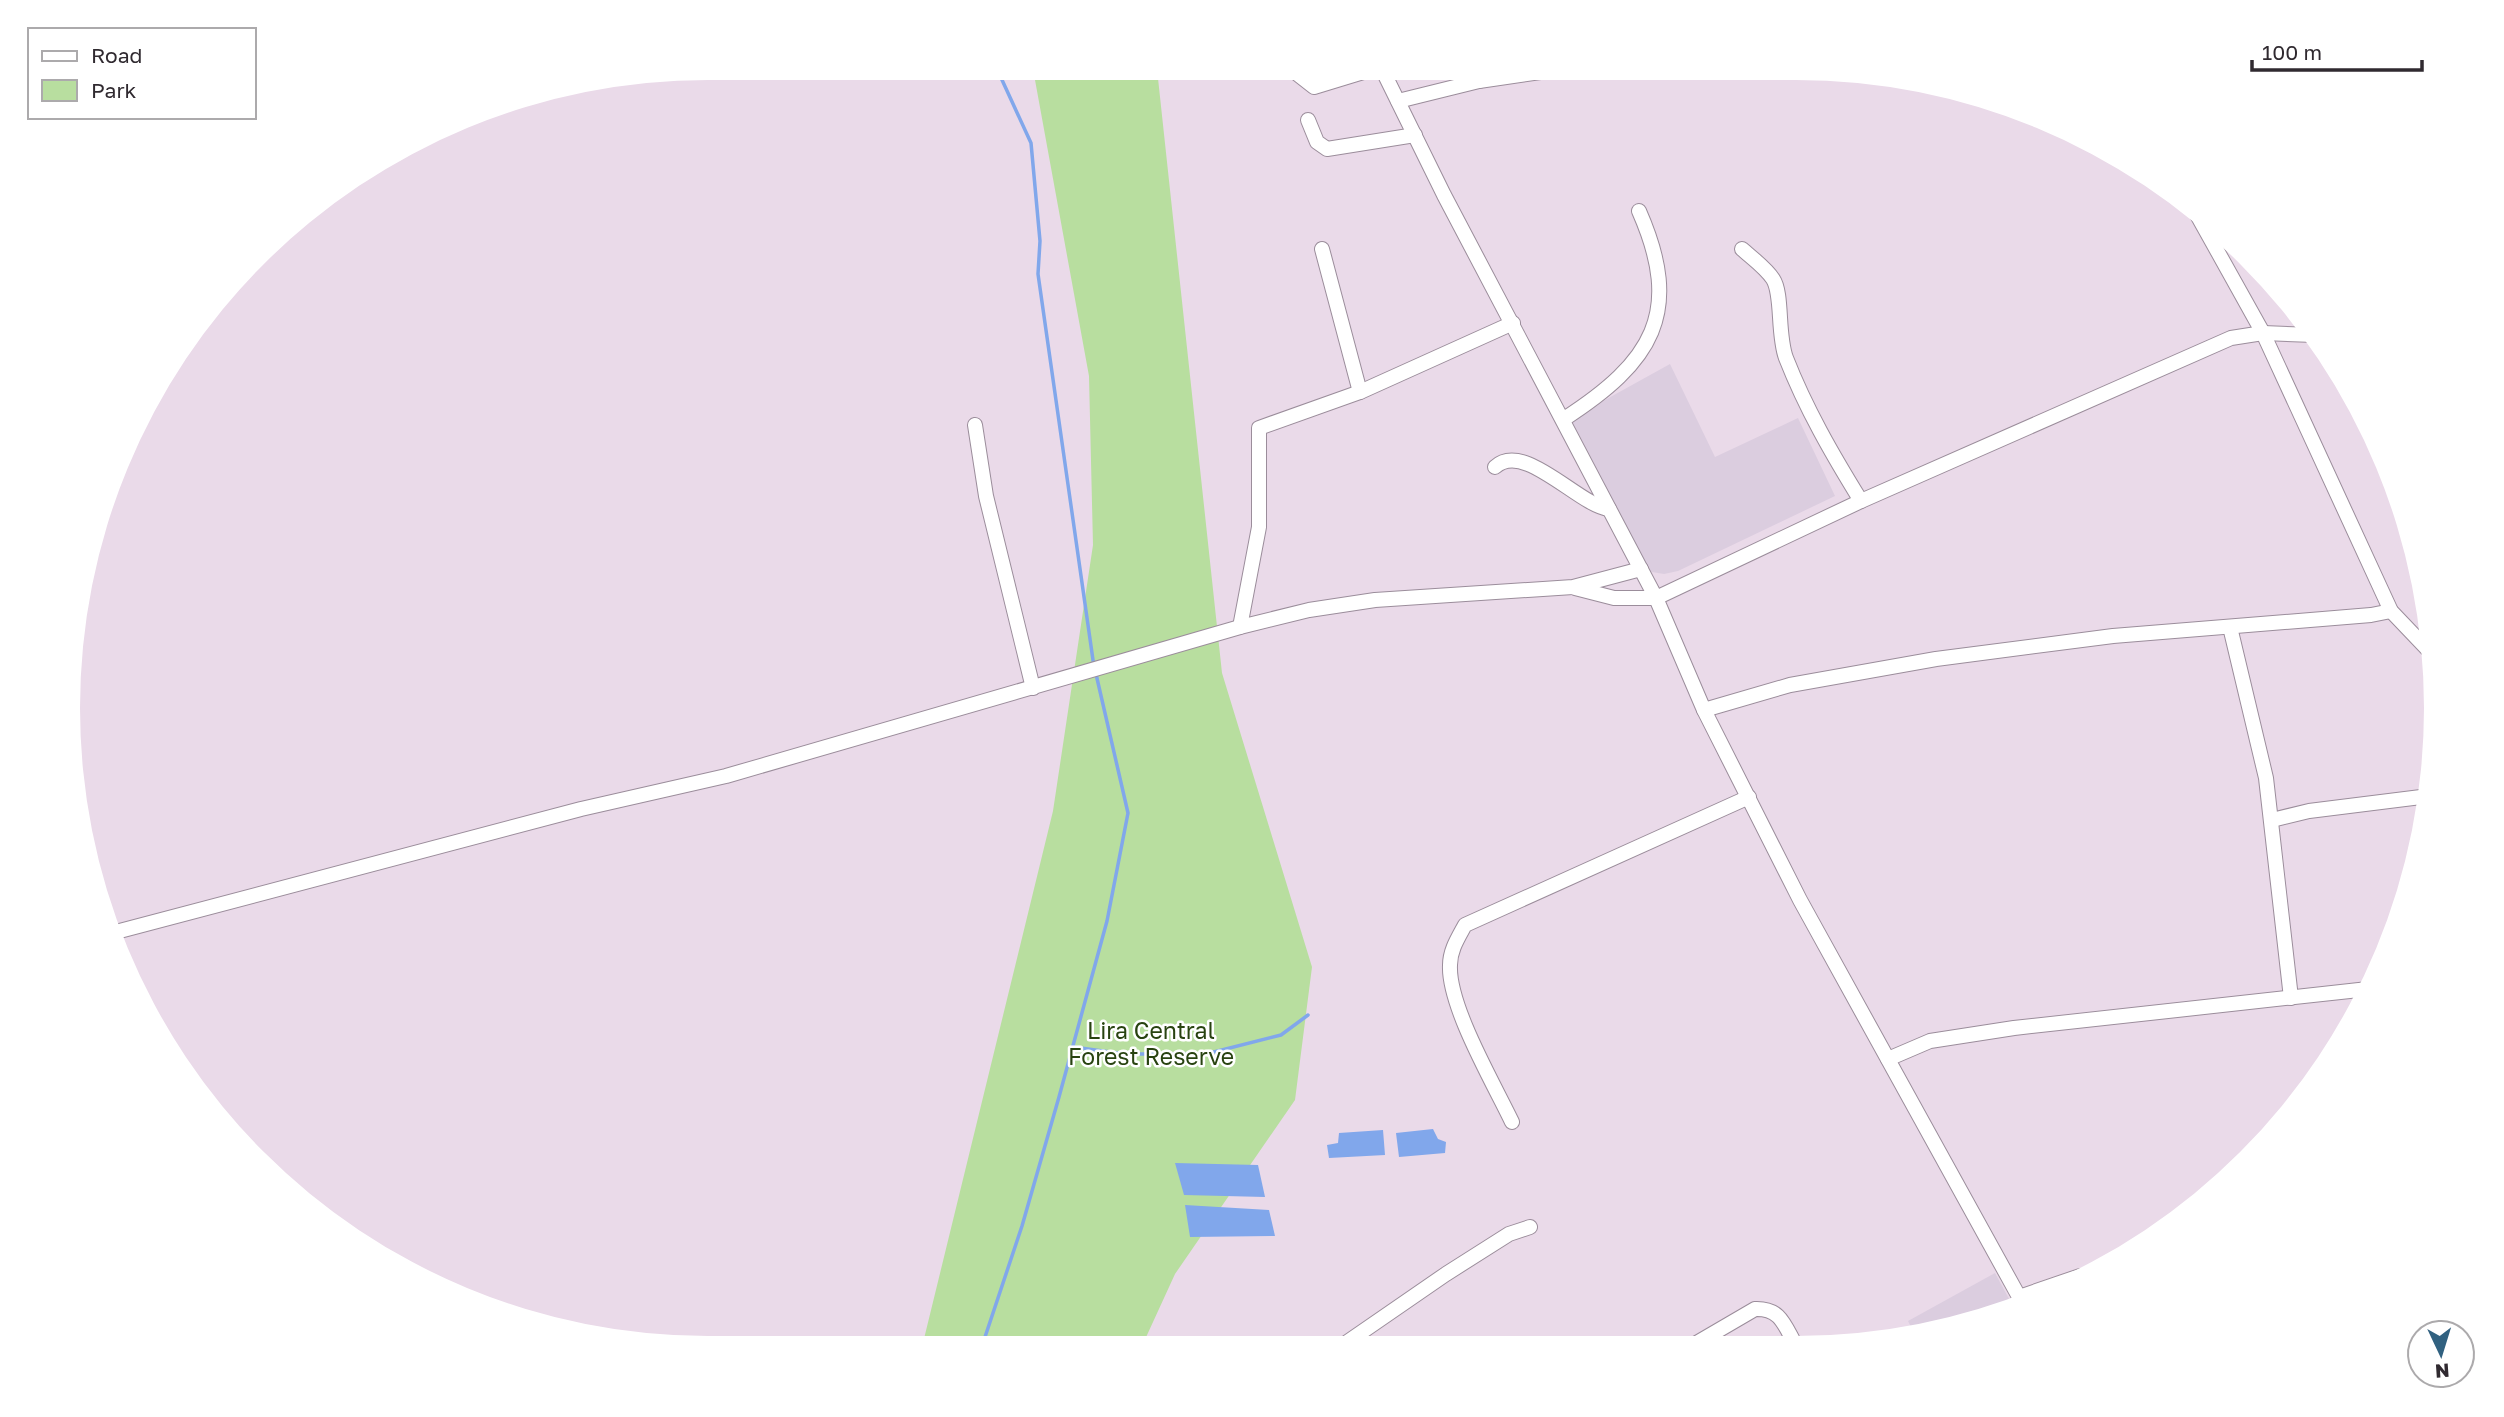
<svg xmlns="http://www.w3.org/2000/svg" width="2504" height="1417" viewBox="0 0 2504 1417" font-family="'Golos Text',sans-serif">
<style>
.education{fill:#dbcddf}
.green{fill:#b8de9f}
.water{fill:#81a7eb}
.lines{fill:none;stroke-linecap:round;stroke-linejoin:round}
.stream{stroke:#81a7eb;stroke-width:3.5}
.minor-casing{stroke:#9b8d9b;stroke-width:16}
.minor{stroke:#fff;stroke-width:14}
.labels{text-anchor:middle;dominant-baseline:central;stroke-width:5;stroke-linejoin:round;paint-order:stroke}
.park-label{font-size:23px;fill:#284310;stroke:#fff}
</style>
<rect width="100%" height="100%" fill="#eadae9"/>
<g class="education">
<path d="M1670 364 1715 457 1798 418 1835 496 1678 571 1664 574 1652 572 1643 565 1567 421Z"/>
<path d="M1995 1273 2014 1308 2002 1315 1915 1335 1908 1321Z"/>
</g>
<path class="green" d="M1033 69H1157L1222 673 1312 967 1295 1100 1175 1274 1142 1346 922 1347 1053 811 1093 545 1089 376Z"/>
<g class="water">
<path d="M1433 1129 1438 1139 1446 1142 1445 1153 1399 1157 1396 1133Z"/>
<path d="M1383 1130 1385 1155 1329 1158 1327 1145 1338 1143 1339 1133Z"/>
<path d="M1175 1163 1258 1165 1265 1197 1184 1195Z"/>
<path d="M1185 1205 1269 1210 1275 1236 1190 1237Z"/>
</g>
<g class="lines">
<g class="stream">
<path d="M997 69 1031 143 1040 241 1038 274 1094 667"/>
<path d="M1073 1047 1125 1054H1206L1281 1035 1308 1015"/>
<path d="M982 1346 1022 1226 1059 1097 1107 921 1128 813 1096 674"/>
</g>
<g class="minor-casing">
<g id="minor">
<path d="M1291 69 1314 87 1373 69"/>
<path d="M1382 69 1444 195 1656 598 1704 710 1800 900 2023 1304"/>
<path d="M1468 69 1479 81 1561 69"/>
<path d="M1398 101 1479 81"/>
<path d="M1308 120 1317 142 1327 149 1415 135"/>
<path d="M2195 211 2263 333 2391 611 2432 654"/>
<path d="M1322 249 1360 392"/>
<path d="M1742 249C1752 258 1766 268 1773 279 1783 294 1777 334 1786 358 1806 409 1832 454 1861 501"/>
<path d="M1564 419C1652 362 1684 313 1639 211"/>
<path d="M975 425 986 496 1033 688"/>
<path d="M1495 467C1524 440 1578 505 1609 509"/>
<path d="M1575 588 1614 598H1656L1861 501 2231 338 2263 333 2314 335"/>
<path d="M1240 627 1259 527V428L1360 392 1513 323"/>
<path d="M2230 627 2266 778 2291 998"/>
<path d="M1704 710 1790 685 1936 659 2113 636 2371 615 2391 611"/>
<path d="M2272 820 2309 811 2429 796"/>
<path d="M112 933 581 809 726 776 1240 627 1309 610 1375 600 1573 587 1641 569"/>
<path d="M1888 1059 1930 1041 2014 1028 2368 989"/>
<path d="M1512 1122C1494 1084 1448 1006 1450 965 1450 950 1458 938 1465 925L1749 797"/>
<path d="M2019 1297 2080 1276"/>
<path d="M1695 1344 1755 1309C1780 1308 1784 1324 1795 1344"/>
<path d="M1343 1345 1446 1274 1509 1234 1530 1227"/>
</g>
</g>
<use href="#minor" class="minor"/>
</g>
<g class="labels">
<g class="park-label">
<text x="1151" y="1030">Lira Central<tspan x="1151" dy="26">Forest Reserve</tspan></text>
</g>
</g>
<path d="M0 0H2504V1417H0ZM708 80H1796A628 628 0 0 1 2424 708V708A628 628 0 0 1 1796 1336H708A628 628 0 0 1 80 708V708A628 628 0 0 1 708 80Z" fill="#fff" fill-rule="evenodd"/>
<rect x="28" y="28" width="228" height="91" fill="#ffffff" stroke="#acaaac" stroke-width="2"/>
<rect x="42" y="51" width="35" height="10" fill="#ffffff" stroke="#acaaac" stroke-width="2"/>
<text x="91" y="63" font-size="21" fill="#302a30">Road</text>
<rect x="42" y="80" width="35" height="21" fill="#b8de9f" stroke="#acaaac" stroke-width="2"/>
<text x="91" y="98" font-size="21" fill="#302a30">Park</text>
<g transform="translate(2441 1354) rotate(176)"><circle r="33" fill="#ffffff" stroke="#acaaac" stroke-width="2"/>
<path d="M0-5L12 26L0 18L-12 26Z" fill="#316180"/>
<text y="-10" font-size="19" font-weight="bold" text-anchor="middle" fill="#302a30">N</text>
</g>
<path d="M2252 60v10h170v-10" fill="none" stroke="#302a30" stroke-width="3.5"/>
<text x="2262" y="60" font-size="21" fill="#302a30" stroke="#ffffff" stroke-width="5" paint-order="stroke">100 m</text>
</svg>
